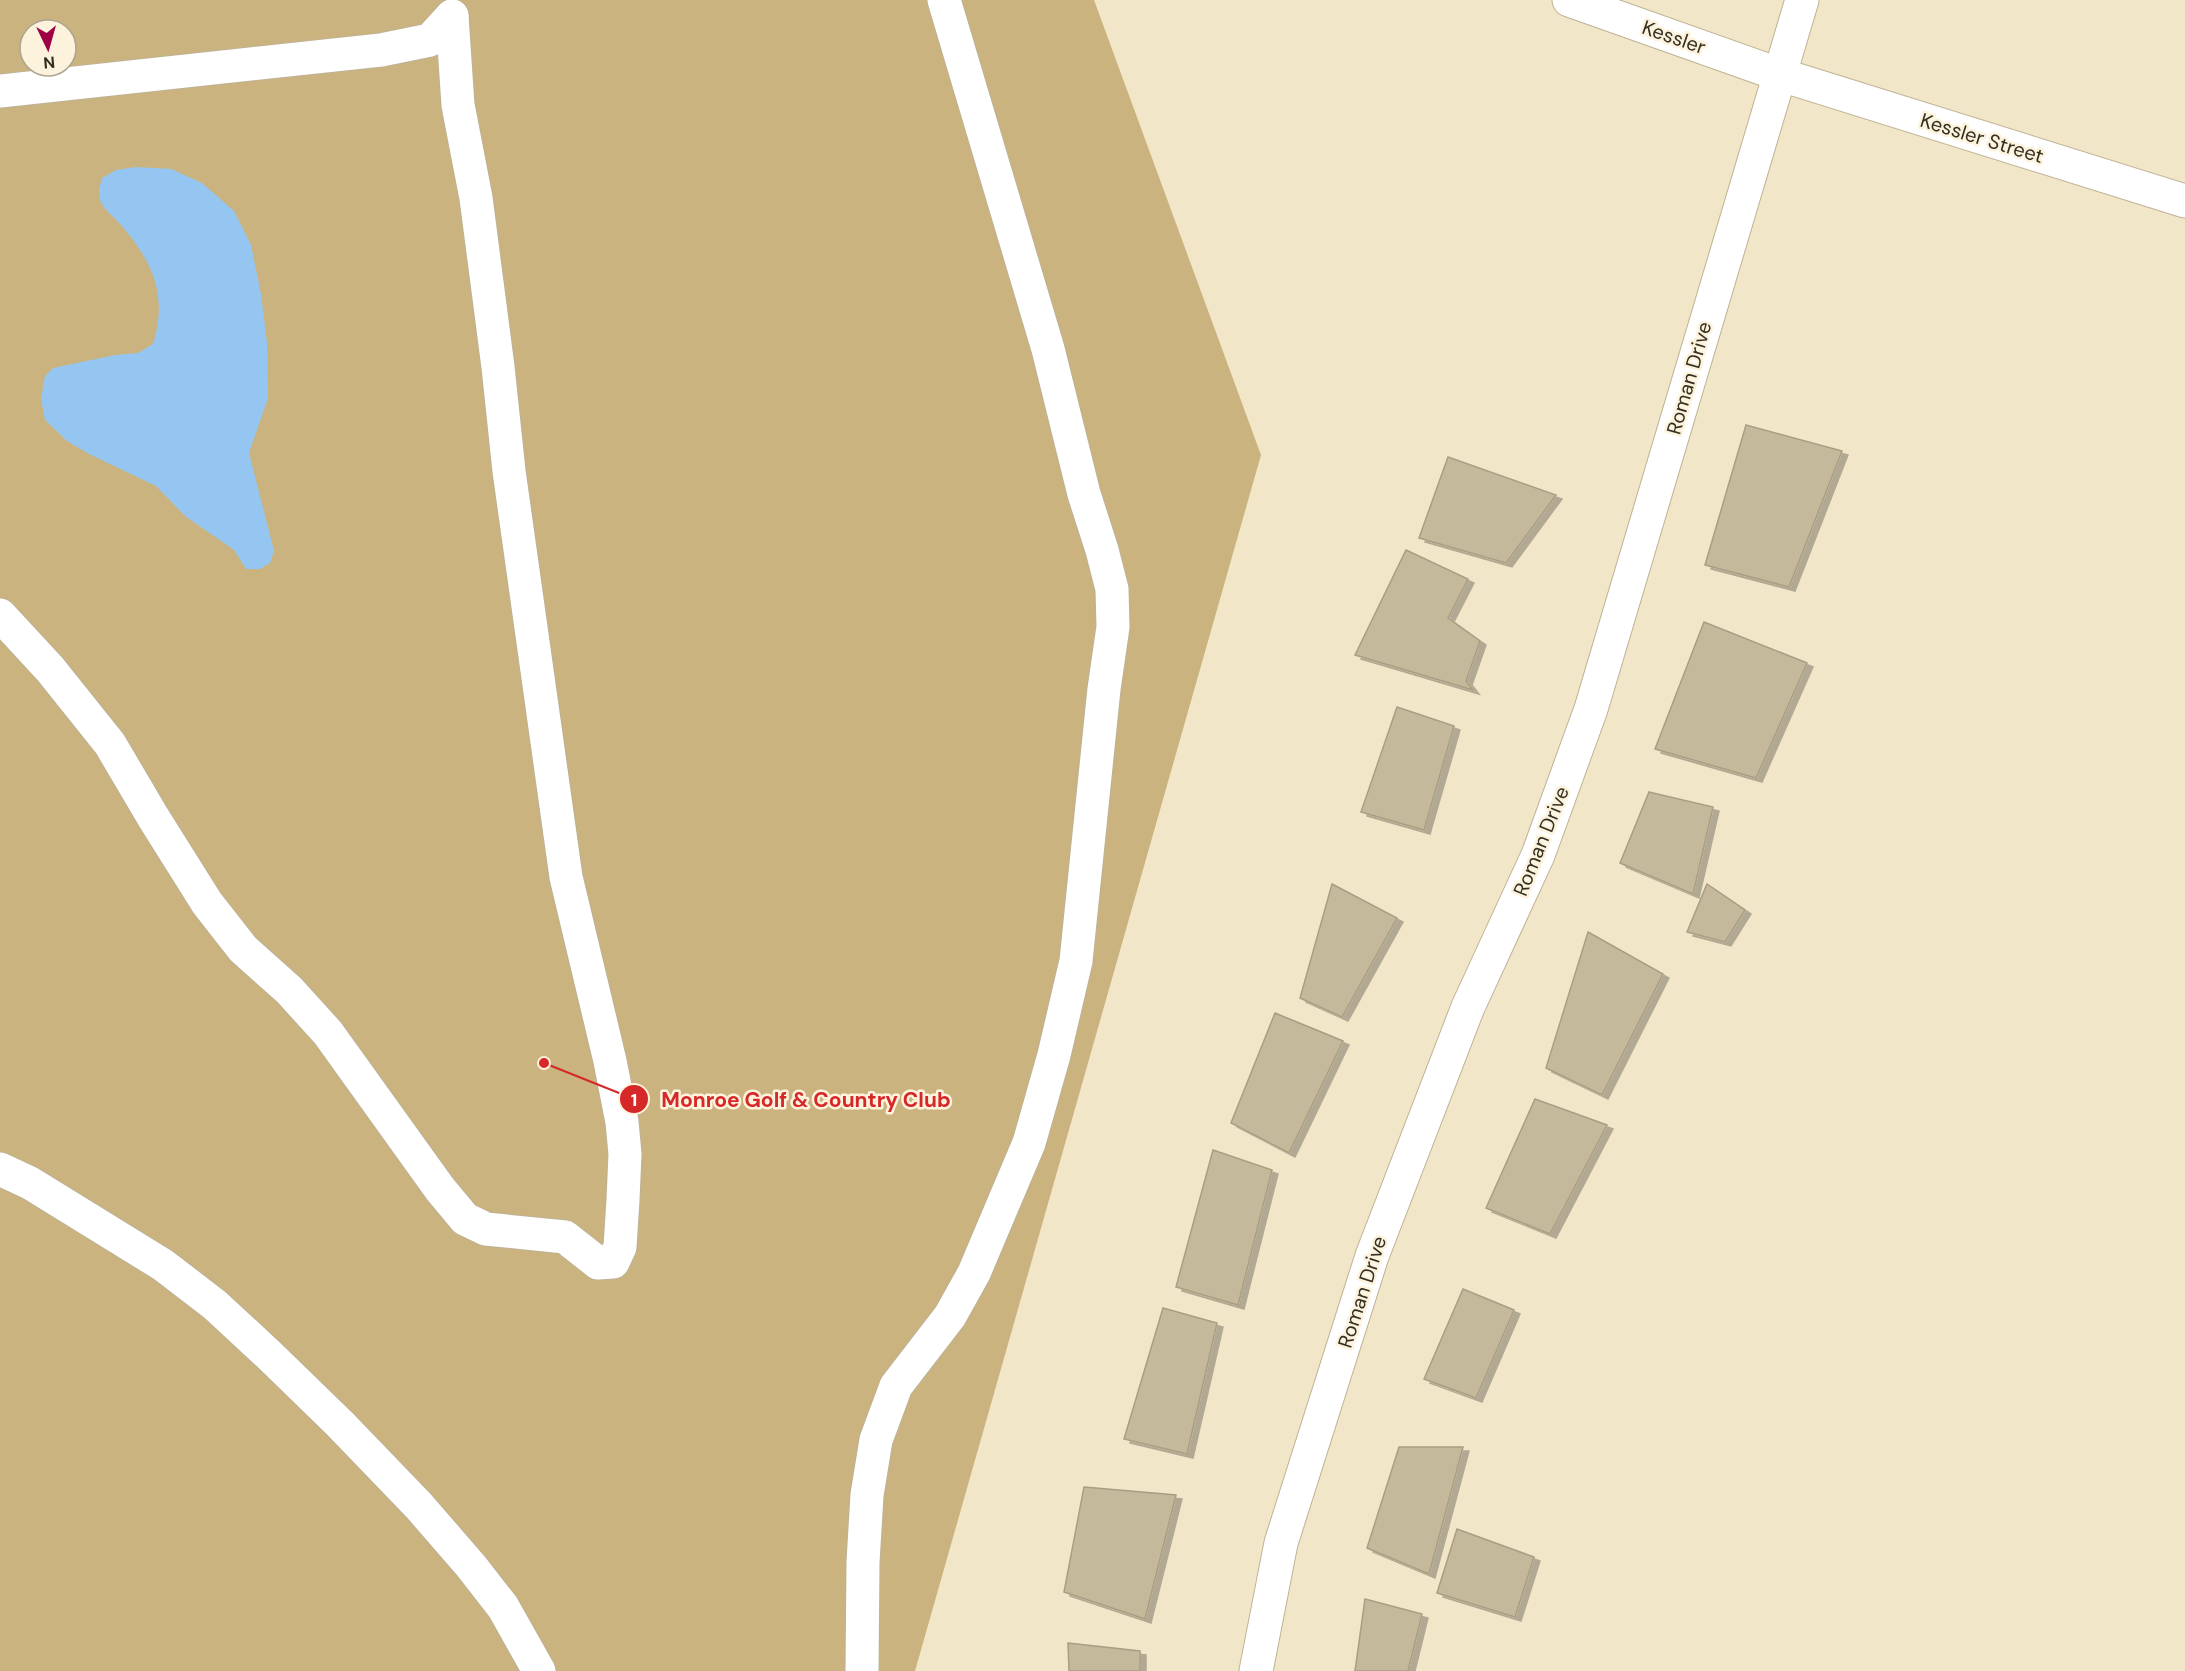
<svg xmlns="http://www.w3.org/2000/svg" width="2185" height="1671" viewBox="0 0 2185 1671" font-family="'DM Sans',sans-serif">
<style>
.green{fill:#cab37f;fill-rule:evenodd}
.water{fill:#95c6f1}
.building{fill:#c5b99c;stroke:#aa9e82;stroke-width:1.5;filter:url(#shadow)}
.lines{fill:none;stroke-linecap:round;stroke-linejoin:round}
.minor-casing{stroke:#beb295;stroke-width:35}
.minor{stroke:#fff;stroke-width:33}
.labels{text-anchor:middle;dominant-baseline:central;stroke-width:5;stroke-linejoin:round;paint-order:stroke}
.street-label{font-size:20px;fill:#332f23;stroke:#fdf3dc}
.leader{fill:none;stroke:#d62828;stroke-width:2}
.callout-dot{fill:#d62828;stroke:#fdf3dc;stroke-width:2}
.mark-label{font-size:18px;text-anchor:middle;font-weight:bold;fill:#fff}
.callout-label{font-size:21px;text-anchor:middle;font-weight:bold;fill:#d62828;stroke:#fdf3dc;stroke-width:5;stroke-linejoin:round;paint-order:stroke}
</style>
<defs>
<filter id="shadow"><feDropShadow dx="6" dy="4" stdDeviation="0" flood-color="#0004"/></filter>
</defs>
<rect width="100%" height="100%" fill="#f2e6c8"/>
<path class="green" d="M0 0H1094L1261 455 915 1671H0ZM30 30H66V66H30Z"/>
<path class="water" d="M136 167 171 169 202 183 234 211 251 245 261 294 267 343 268 398 249 453 274 551 270 563 260 569H246L234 550 185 516 156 486 89 454 67 441 45 420 41 399 45 376 53 368 115 355 138 353 153 344C168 296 153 262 121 225 113 215 101 209 99 196 98 191 101 183 102 178L116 170Z"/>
<g class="building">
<path d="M1746 425 1842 451 1789 587 1705 565Z"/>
<path d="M1448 457 1556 495 1506 563 1419 538Z"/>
<path d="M1406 550 1468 579 1448 618 1480 641 1466 681 1473 690 1355 655Z"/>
<path d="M1704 622 1807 663 1756 778 1655 749Z"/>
<path d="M1397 707 1454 726 1424 830 1361 812Z"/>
<path d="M1649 792 1713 807 1693 894 1620 863Z"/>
<path d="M1332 884 1397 918 1342 1017 1300 998Z"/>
<path d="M1707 884 1745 910 1725 942 1687 932Z"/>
<path d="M1588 932 1663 974 1602 1095 1546 1068Z"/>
<path d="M1275 1013 1343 1041 1289 1153 1231 1123Z"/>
<path d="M1535 1099 1607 1125 1550 1234 1486 1208Z"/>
<path d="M1213 1150 1272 1170 1238 1305 1176 1287Z"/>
<path d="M1463 1289 1514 1310 1476 1398 1424 1379Z"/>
<path d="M1163 1308 1217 1323 1187 1454 1124 1439Z"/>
<path d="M1399 1447H1463L1429 1574 1367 1548Z"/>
<path d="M1084 1487 1176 1495 1145 1619 1064 1592Z"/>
<path d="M1457 1529 1534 1557 1515 1617 1437 1593Z"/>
<path d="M1365 1599 1422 1614 1408 1671H1355Z"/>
<path d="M1068 1643 1140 1651V1671H1069Z"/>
</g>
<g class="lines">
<g class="minor-casing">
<g id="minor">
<path d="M1569 0 1778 74 2185 201"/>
<path d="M0 91 381 50 430 40 452 16"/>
<path d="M0 615 50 669 110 744 153 817 207 903 243 949 289 990 328 1033 440 1189 465 1219 486 1229 565 1237 598 1263 613 1262 620 1247 623 1200 625 1154 622 1122 610 1061 566 877 509 471 498 367 476 198 458 105 452 16"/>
<path d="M0 1169 30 1183 163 1265 215 1305 268 1354 340 1424 419 1506 471 1566 503 1607 539 1671"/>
<path d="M862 1671 863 1562 867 1495 876 1440 896 1386 950 1316 974 1273 1029 1143 1054 1055 1076 961 1104 689 1113 627 1112 589 1102 550 1084 494 1048 349 944 0"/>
<path d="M1256 1671 1281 1543 1372 1256 1468 1007 1538 855 1591 709 1802 0"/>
</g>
</g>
<use href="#minor" class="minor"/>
</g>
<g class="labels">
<g class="street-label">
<text transform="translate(1674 37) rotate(19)">Kessler</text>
<text transform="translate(1982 138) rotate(17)">Kessler Street</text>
<text transform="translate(1689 378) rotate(-74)">Roman Drive</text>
<text transform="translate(1541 841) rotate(-68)">Roman Drive</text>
<text transform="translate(1362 1292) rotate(-72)">Roman Drive</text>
</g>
</g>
<path class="leader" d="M544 1063L634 1099"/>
<g class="callout-dot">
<circle cx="544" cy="1063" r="6"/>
<circle cx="634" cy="1099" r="15"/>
</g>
<g class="mark-label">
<text x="634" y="1106">1</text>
</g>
<g class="callout-label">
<text x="806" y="1107">Monroe Golf &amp; Country Club</text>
</g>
<g transform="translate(48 48) rotate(175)"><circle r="28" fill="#fdf3dc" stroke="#aca592" stroke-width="1.5"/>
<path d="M0-4.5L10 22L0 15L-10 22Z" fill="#9f0244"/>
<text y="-9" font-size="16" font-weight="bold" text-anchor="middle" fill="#332f23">N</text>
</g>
</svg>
